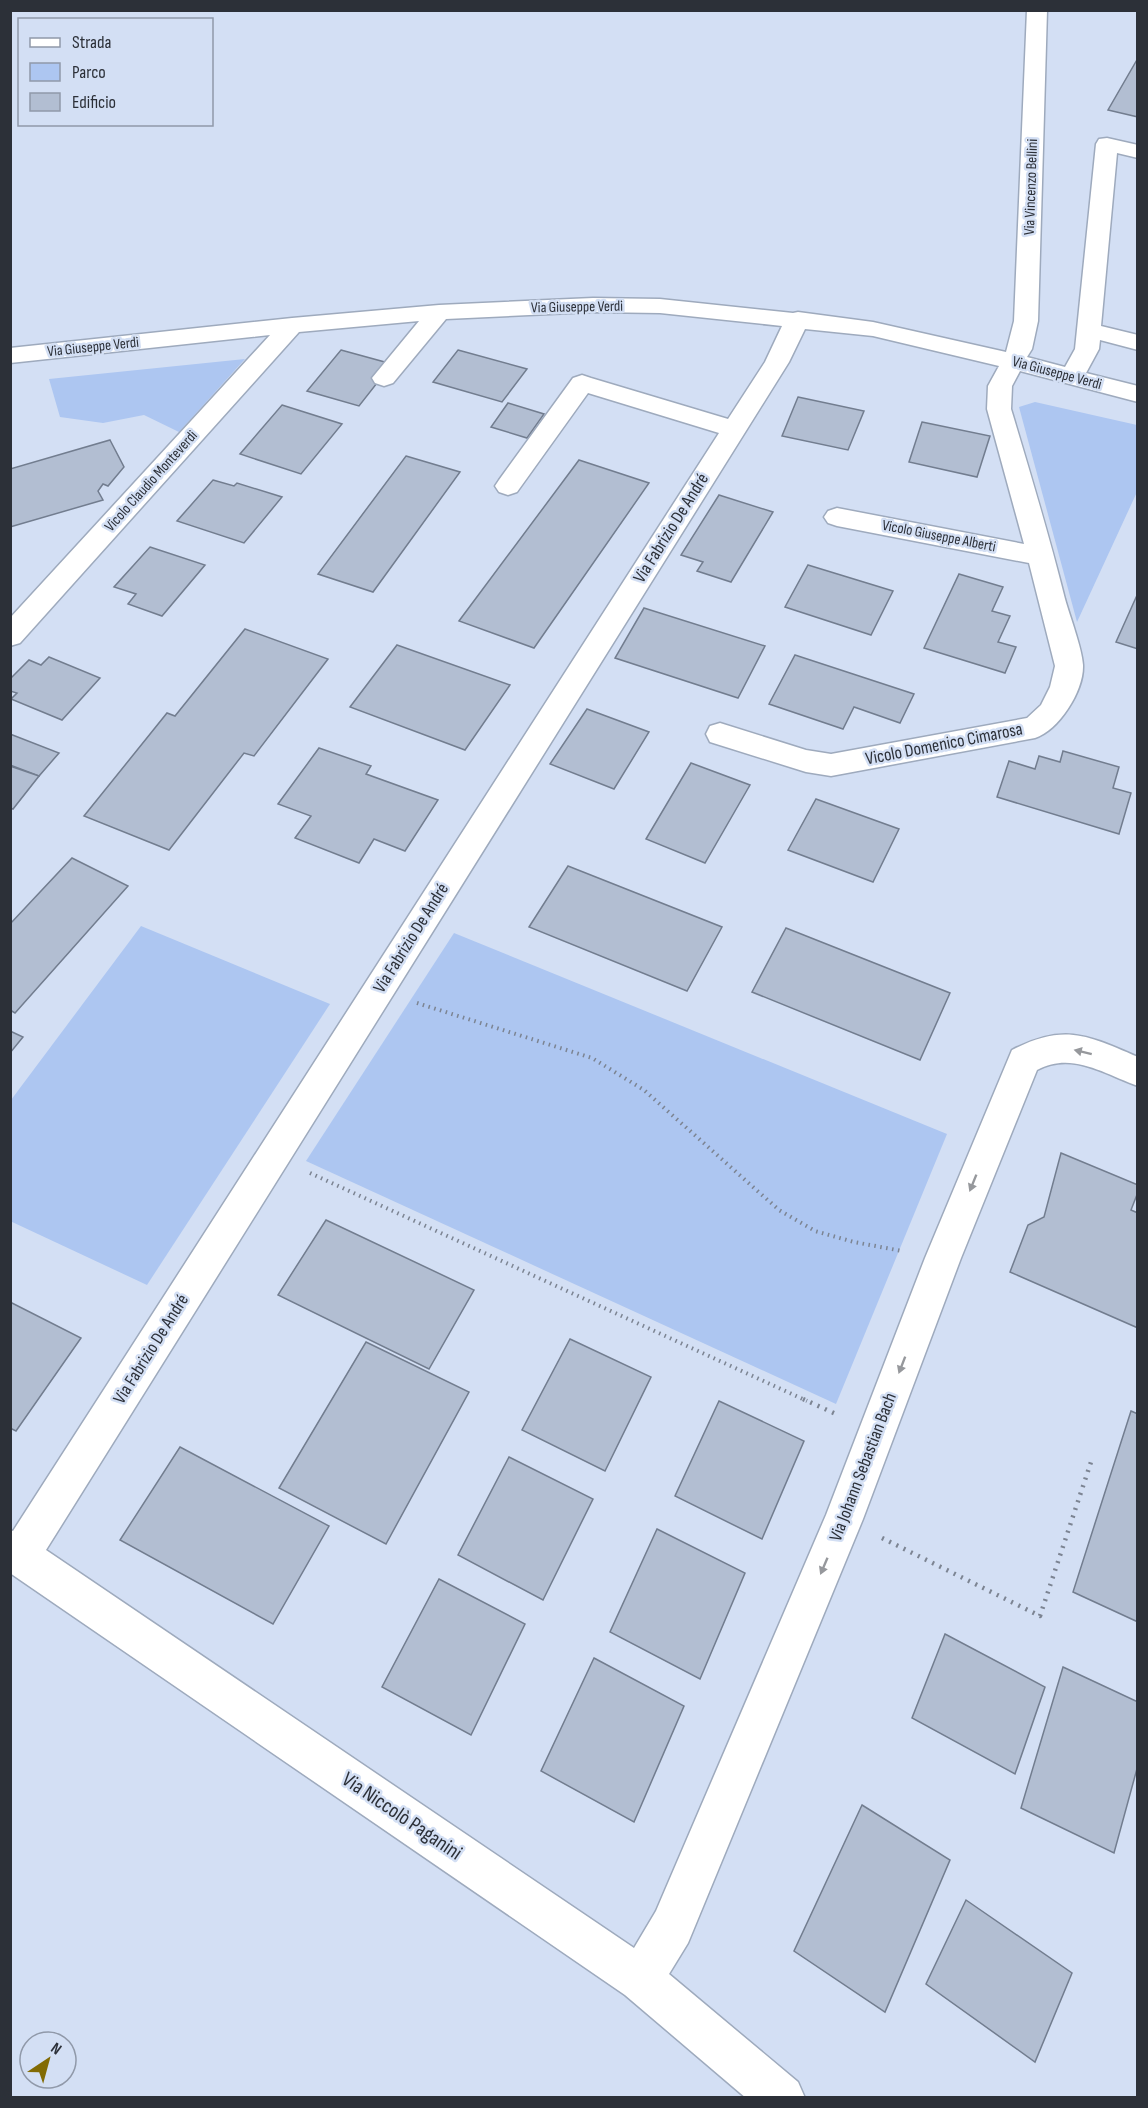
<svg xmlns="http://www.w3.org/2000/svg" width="1148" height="2108" viewBox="0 0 1148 2108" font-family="'Sofia Sans Condensed',sans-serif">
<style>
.green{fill:#adc6f1}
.building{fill:#b2bed2;stroke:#727d8f;stroke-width:1.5}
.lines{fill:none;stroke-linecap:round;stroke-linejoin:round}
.minor-casing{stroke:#9eaabd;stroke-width:3}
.path-far1{stroke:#7c8492;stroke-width:4;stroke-dasharray:1.5 4.5;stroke-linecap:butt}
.path{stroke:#7c8492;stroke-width:4.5;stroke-dasharray:2 6;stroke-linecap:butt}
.minor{fill:#fff;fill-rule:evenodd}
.oneway{fill:#96989c}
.labels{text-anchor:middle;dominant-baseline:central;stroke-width:5;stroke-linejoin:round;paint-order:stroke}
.far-street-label{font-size:15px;fill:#2c3038;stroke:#d3dff4}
.street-label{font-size:18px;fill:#2c3038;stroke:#d3dff4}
.near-street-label{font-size:21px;fill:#2c3038;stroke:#d3dff4}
</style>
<rect width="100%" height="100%" fill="#d3dff4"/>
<g class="green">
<path d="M245 359 179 432 144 415 103 423 60 417 49 379Z"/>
<path d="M1035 402 1137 425V492L1077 622 1019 407Z"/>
<path d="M141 926 330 1004 147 1285 10 1221 11 1100Z"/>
<path d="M454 933 947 1134 836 1404 306 1161Z"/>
</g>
<g class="building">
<path d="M1138 58V117L1108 110Z"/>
<path d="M341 350 392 364 359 406 307 391Z"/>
<path d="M458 350 527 369 502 402 433 382Z"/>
<path d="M798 397 864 411 848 450 782 436Z"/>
<path d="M508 403 544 414 527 438 491 427Z"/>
<path d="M282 405 342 424 301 474 240 454Z"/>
<path d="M922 422 990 436 977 477 909 462Z"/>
<path d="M110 440 124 467 108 486 103 484 98 491 103 500 10 527V469Z"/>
<path d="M406 456 460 472 373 592 318 574Z"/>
<path d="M579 460 649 483 534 648 459 621Z"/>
<path d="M213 480 234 486 237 483 282 497 244 543 177 521Z"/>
<path d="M719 495 773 512 731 582 697 571 703 562 681 555Z"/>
<path d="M150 547 205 565 162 616 128 604 136 594 114 587Z"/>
<path d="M808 565 893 591 871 635 785 607Z"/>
<path d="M959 574 1003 587 992 611 1010 616 998 642 1016 647 1005 673 924 648Z"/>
<path d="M1138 593V649L1116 642Z"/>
<path d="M644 608 765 646 738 698 615 658Z"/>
<path d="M245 629 328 659 254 756 244 753 169 850 84 816 167 713 175 716Z"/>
<path d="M397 645 510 685 465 750 350 707Z"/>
<path d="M795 655 914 694 900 723 854 707 843 729 769 704Z"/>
<path d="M49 657 100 678 62 720 11 699 17 693 10 691V679L29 660 41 665Z"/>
<path d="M587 709 649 732 614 789 550 764Z"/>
<path d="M10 734 59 753 39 776 10 765Z"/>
<path d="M319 748 371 766 366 774 438 800 405 851 374 839 359 863 295 838 311 816 278 804Z"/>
<path d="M1063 751 1119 767 1113 788 1131 793 1119 834 997 797 1009 761 1035 769 1039 756 1060 762Z"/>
<path d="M691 763 750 785 705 863 646 839Z"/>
<path d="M10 766 39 776 13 809 10 808Z"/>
<path d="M816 799 899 829 873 882 788 850Z"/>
<path d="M72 858 128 886 15 1013 10 1010V924Z"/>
<path d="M568 866 722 927 687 991 529 927Z"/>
<path d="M786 928 950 993 920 1060 752 992Z"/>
<path d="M10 1031 23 1037 10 1053Z"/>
<path d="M1061 1153 1138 1185V1192L1131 1210 1138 1213V1328L1010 1272 1028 1225 1044 1217Z"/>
<path d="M326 1220 474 1290 429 1369 278 1295Z"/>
<path d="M10 1302 81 1338 16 1431 10 1428Z"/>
<path d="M570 1339 651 1377 605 1471 522 1430Z"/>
<path d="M366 1342 469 1392 386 1544 279 1488Z"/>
<path d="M719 1401 804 1441 762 1539 675 1496Z"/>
<path d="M1131 1411 1138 1414V1622L1073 1592Z"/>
<path d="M180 1447 329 1526 273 1624 120 1540Z"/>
<path d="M509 1457 593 1499 543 1600 458 1555Z"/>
<path d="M657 1529 745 1573 700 1679 610 1632Z"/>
<path d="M439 1579 525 1624 471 1735 382 1687Z"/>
<path d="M945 1634 1045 1687 1015 1774 912 1718Z"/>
<path d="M594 1658 684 1706 634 1822 541 1771Z"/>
<path d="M1063 1667 1138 1702V1765L1114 1853 1021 1808Z"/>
<path d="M862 1805 950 1860 885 2012 794 1951Z"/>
<path d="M966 1900 1072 1973 1035 2062 926 1984Z"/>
</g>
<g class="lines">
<g class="minor-casing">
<path id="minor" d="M1027 10H1047L1038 321 1032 349 1027 357 1065 367 1075 349 1096 144 1099 139 1107 138 1138 145V158L1117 153 1101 326 1138 335V350L1100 340 1099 349 1086 373 1138 386V402L1020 371 1012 386 1011 409C1030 472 1049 535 1065 599 1070 617 1082 648 1083 665 1084 691 1059 730 1035 738L831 776 806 772 710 742 706 734 710 726 720 723 806 750 831 754 1027 718 1041 705 1050 687 1055 666 1029 563 837 526 828 523 824 517 828 511 837 508 1024 544 987 409 988 386 999 366 873 336 805 329 789 362 46 1550 634 1948 656 1911 826 1515 925 1258 1012 1050C1064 1023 1087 1035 1138 1057V1086C1104 1074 1072 1051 1037 1070L961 1258 863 1519 688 1943 669 1974 798 2082 805 2098H746L625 1995 10 1573V1530L13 1531 719 433 588 393 517 492 508 495 499 492 495 486 499 480 573 378 582 375 591 378 728 419 765 362 782 326 660 313 593 312 446 319 393 383 384 386 375 383 372 378 419 321 299 332 20 643 10 646V618L270 335 10 363V348L292 318 439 305 593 298 660 299 793 313 798 312 873 322 1006 352 1014 321Z"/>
</g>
<g class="path-far1">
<path d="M417 1003 592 1058 644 1090 779 1210 815 1231 854 1242 902 1251"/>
<path d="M310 1173 807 1401"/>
</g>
<g class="path">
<path d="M803 1399 838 1415"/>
<path d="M882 1538 1040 1616 1091 1462"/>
</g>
<use href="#minor" class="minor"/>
</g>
<defs><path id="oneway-solid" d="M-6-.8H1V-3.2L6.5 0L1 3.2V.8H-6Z" transform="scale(1.5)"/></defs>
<g class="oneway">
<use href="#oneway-solid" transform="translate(1083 1052) rotate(-166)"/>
<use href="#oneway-solid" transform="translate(973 1183) rotate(112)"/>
<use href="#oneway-solid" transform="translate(902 1365) rotate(111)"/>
<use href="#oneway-solid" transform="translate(824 1566) rotate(113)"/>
</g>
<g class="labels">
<g class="far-street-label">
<text transform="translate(1031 187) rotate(-88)">Via Vincenzo Bellini</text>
<text transform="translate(577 307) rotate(-1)">Via Giuseppe Verdi</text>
<text transform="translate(93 347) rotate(-6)">Via Giuseppe Verdi</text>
<text transform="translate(1057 373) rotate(15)">Via Giuseppe Verdi</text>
<text transform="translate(151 481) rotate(-48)">Vicolo Claudio Monteverdi</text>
<text transform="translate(939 536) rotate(11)">Vicolo Giuseppe Alberti</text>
</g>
<g class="street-label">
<text transform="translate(671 528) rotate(-58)">Via Fabrizio De André</text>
<text transform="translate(944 744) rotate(-11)">Vicolo Domenico Cimarosa</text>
<text transform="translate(411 938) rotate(-58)">Via Fabrizio De André</text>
<text transform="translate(151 1349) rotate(-58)">Via Fabrizio De André</text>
<text transform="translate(863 1467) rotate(-69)">Via Johann Sebastian Bach</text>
</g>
<g class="near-street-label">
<text transform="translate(402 1816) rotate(34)">Via Niccolò Paganini</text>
</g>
</g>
<rect width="1148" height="2108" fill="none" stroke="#2c3038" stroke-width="24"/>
<rect x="18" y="18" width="195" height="108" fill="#d3dff4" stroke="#9099a9" stroke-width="1.5"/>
<rect x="30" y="38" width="30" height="9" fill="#ffffff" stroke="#9099a9" stroke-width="1.5"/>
<text x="72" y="48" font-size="18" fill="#2c3038">Strada</text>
<rect x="30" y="63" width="30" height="18" fill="#adc6f1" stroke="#9099a9" stroke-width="1.5"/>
<text x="72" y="78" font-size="18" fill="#2c3038">Parco</text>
<rect x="30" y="93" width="30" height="18" fill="#b2bed2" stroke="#9099a9" stroke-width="1.5"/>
<text x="72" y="108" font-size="18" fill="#2c3038">Edificio</text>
<g transform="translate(48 2060) rotate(36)"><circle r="28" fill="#d3dff4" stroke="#9099a9" stroke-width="1.5"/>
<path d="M0-4.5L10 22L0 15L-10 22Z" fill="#826b04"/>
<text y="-9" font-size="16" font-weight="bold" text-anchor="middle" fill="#2c3038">N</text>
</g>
</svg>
